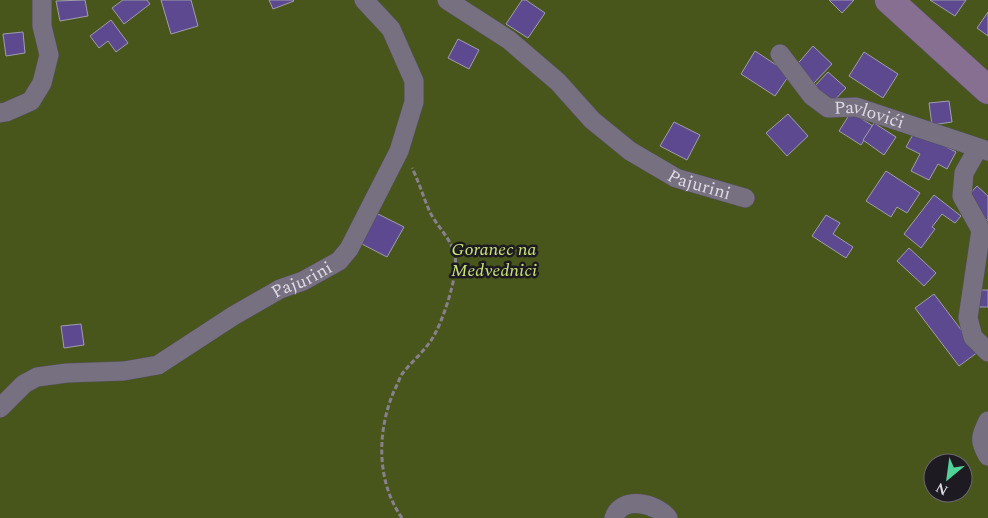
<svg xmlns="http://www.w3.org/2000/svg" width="988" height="518" viewBox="0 0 988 518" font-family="Spectral,serif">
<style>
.green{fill:#49561b;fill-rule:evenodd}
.building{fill:#5c498f;stroke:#a09daf}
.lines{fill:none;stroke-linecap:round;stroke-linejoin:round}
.street-casing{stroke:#544f5b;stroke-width:20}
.secondary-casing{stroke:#544f5b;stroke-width:29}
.path{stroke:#86818d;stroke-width:3;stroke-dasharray:5 2.5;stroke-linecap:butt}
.street{stroke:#767080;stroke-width:19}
.secondary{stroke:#866f90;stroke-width:28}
.labels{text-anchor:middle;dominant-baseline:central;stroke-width:5;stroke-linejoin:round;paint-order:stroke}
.street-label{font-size:18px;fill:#dedae3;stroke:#1d1b21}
.park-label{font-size:18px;font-style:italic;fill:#cbe677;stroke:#1d1b21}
</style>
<rect width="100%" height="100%" fill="#37313f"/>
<path class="green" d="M0 0H988V518H0ZM933 463H963V493H933Z"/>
<g class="building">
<path d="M85 0 88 16 60 21 56 1Z"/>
<path d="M123 0H147L150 4 124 24 112 8Z"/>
<path d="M161 0H191L198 26 171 34Z"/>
<path d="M269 0H293L294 1 273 9Z"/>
<path d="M522 0H526L545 13 528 38 506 24Z"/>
<path d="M829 0H854L842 13Z"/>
<path d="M930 0H966L955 16Z"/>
<path d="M988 12V36L977 28Z"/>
<path d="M111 20 128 43 116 52 108 41 99 48 90 36Z"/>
<path d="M23 32 25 53 6 56 3 34Z"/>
<path d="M458 39 479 50 469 69 448 58Z"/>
<path d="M813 46 832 64 812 85 794 68Z"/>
<path d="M755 51 790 74 775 96 741 74Z"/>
<path d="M864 52 898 74 883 98 849 76Z"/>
<path d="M828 72 846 88 829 106 812 89Z"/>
<path d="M949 101 952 122 932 125 929 103Z"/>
<path d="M851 112 873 126 861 145 839 131Z"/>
<path d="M788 114 808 136 787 156 766 133Z"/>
<path d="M674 122 700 135 687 160 660 146Z"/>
<path d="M874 123 896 137 884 155 863 140Z"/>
<path d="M915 131 956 152 947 169 938 164 929 180 911 171 920 154 906 147Z"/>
<path d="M886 171 920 193 907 213 897 207 891 217 866 201Z"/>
<path d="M977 186 988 196V221L965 199Z"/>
<path d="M934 195 961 216 955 223 942 214 932 227 935 229 921 248 904 234Z"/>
<path d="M376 213 404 227 387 257 360 243Z"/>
<path d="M826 215 840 223 833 234 853 247 846 258 812 236Z"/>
<path d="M909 248 936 273 924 286 897 261Z"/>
<path d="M978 290H988V307H979Z"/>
<path d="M934 294 978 352 959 366 915 308Z"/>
<path d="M81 324 84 345 64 348 61 326Z"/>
</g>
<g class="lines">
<g class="street-casing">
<g id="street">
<path id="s1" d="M447 0 509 40 558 82 592 120 630 151 676 178 745 198"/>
<path id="s2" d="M780 54 812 96 828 108 856 107 988 151"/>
<path d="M0 113 6 112 31 101 42 83 49 55 42 26V0"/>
<path d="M978 148 964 173 962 196 981 230 968 318 973 337 988 352"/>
<path id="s3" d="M0 408 24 384 37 377 67 373 124 371 158 365 233 316 280 289 303 281 339 261 349 249 399 151 414 102V81L391 29 364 0"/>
<path d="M988 421C980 437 979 441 988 456"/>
<path d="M614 518C621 495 657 503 668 518"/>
</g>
</g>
<g class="secondary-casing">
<path id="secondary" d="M889 0 988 90"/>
</g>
<path class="path" d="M402 518C376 481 377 431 394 391 397 386 399 379 402 374 411 362 424 352 432 339 442 324 459 274 455 256 452 239 436 226 429 210 423 196 419 182 412 168"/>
<use href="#street" class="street"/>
<use href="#secondary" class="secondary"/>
</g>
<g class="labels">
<g class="street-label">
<text stroke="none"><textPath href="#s2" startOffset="115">Pavlovići</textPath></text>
<text stroke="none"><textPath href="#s1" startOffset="316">Pajurini</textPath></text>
<text stroke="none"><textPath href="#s3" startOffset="338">Pajurini</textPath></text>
</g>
<g class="park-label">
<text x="494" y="249">Goranec na<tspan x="494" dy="21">Medvednici</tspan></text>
</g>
</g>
<g transform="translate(948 478) rotate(209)"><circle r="24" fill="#1d1b21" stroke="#6a676f"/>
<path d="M0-4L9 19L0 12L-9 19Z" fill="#4fd399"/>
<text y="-8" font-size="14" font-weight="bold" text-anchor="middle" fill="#dedae3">N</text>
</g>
</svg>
